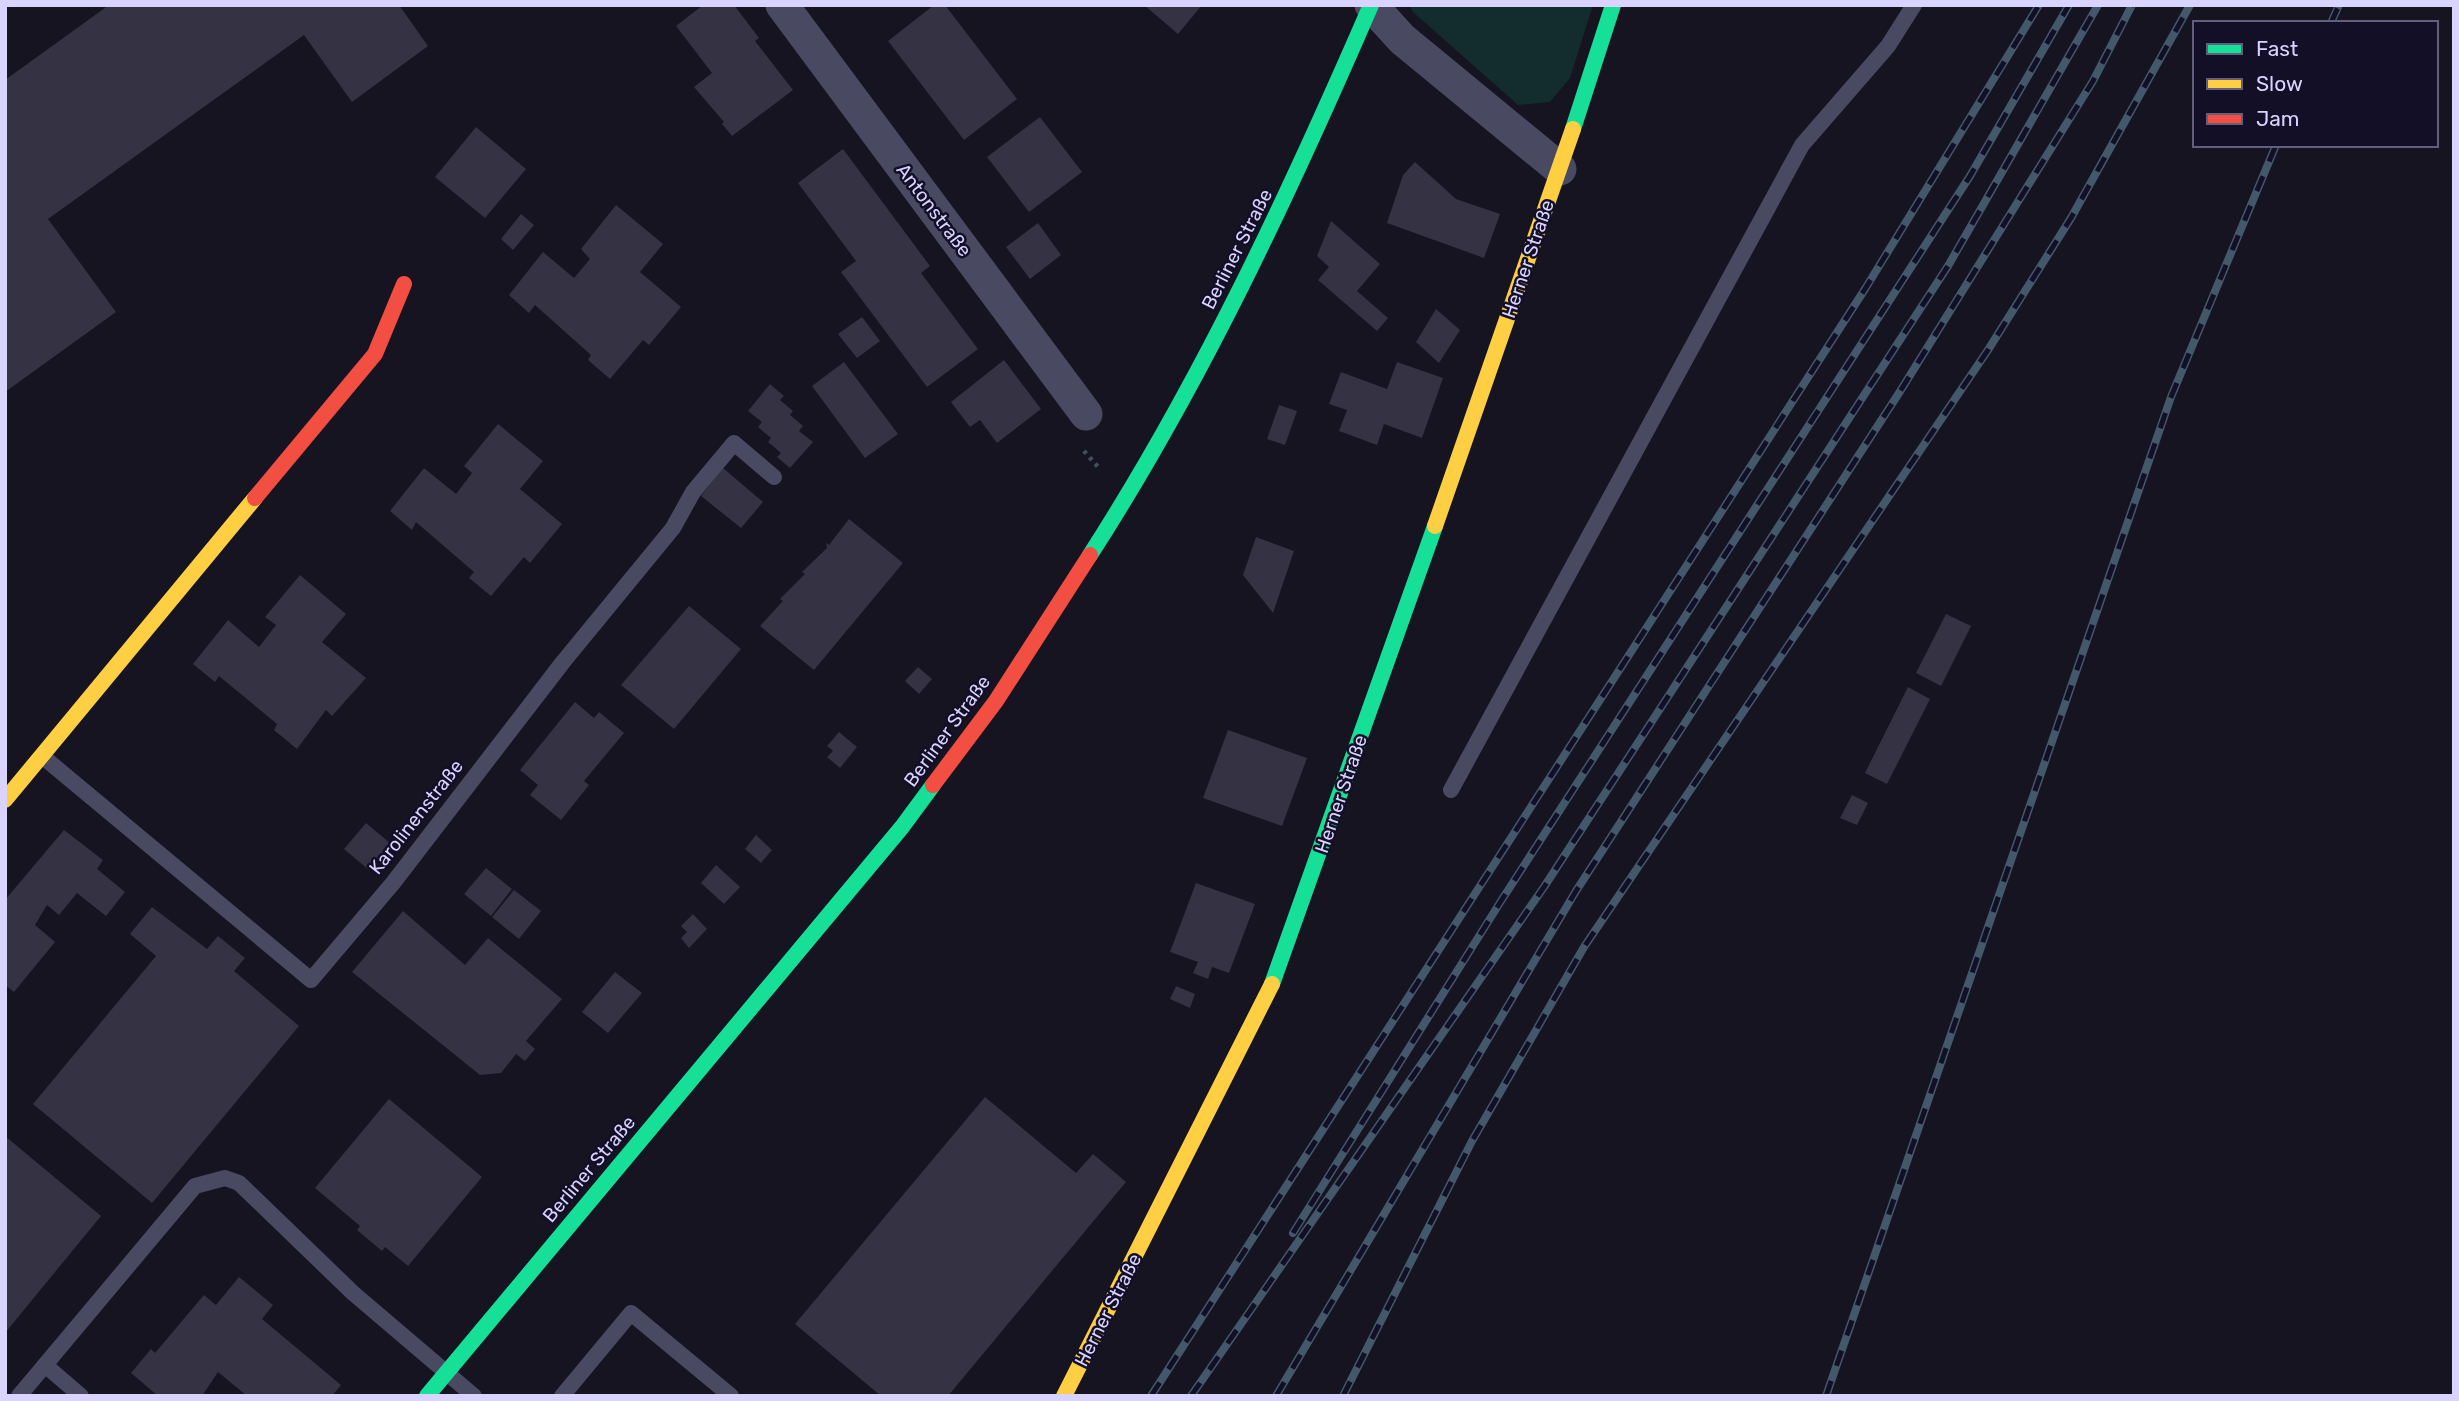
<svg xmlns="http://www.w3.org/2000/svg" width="2459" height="1401" viewBox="0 0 2459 1401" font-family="Rubik,sans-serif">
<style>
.green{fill:#132c2d}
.building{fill:#343243}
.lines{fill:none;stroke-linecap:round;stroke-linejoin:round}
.path{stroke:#44505f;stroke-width:4.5;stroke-dasharray:3.5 5;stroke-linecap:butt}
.lane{stroke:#4a4962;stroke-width:16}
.street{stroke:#4a4962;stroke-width:33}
.fast{stroke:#16e098;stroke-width:16}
.slow{stroke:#ffcf43;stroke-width:16}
.jam{stroke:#f24e42;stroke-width:16}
.rail-casing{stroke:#43596b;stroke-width:8}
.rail{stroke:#130f26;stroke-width:5;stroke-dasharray:16;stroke-linecap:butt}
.labels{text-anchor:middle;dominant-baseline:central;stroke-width:5;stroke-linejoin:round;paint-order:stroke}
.street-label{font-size:19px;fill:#d9d4ff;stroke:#130f26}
</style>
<rect width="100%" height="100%" fill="#161421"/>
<path class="green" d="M1409 5H1593L1570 78 1550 102 1518 105 1413 12Z"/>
<g class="building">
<path d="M109 5H399L428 46 352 102 304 35 48 219 116 312 5 392V80Z"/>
<path d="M703 5H734L759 38 755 41 793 90 732 136 722 124 724 122 694 87 712 73 676 26Z"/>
<path d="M934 5H945L1017 99 964 140 888 41Z"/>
<path d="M1144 5H1202L1178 34Z"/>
<path d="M1040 117 1082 172 1029 212 987 157Z"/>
<path d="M476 127 526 169 485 218 435 177Z"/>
<path d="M843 149 930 266 921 273 978 349 927 387 841 272 856 261 798 183Z"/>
<path d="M1415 162 1456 199 1500 214 1484 258 1387 223 1403 175Z"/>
<path d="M616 205 663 244 640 272 681 307 649 345 643 340 610 379 588 360 591 355 535 305 529 313 509 295 543 252 574 278 590 259 581 249Z"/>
<path d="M521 214 534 225 513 250 501 239Z"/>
<path d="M1331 221 1380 264 1357 291 1388 318 1377 331 1318 280 1329 267 1317 256Z"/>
<path d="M1038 223 1061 255 1030 279 1006 247Z"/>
<path d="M1436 309 1460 330 1439 363 1416 342Z"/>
<path d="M862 317 880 341 857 358 838 334Z"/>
<path d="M1004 360 1041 409 997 443 980 420 970 427 951 402Z"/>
<path d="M844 362 898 434 865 458 812 386Z"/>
<path d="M1397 362 1443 378 1422 438 1384 424 1377 445 1339 431 1347 410 1329 404 1341 372 1387 389Z"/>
<path d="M770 384 784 396 780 400 793 411 790 415 803 426 799 431 813 442 790 468 777 457 781 453 768 442 771 438 758 427 762 422 748 411Z"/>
<path d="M1279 405 1297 411 1285 445 1267 439Z"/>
<path d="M498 424 543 461 520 489 562 524 530 563 524 557 491 596 469 578 474 572 416 522 412 530 390 511 424 468 456 494 472 473 464 466Z"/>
<path d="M723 468 763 502 741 528 701 496Z"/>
<path d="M849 519 903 563 814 670 760 626 783 601 780 599 805 574 802 572 827 548 826 543 829 545Z"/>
<path d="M1256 537 1294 551 1273 613 1243 575Z"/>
<path d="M300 575 346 614 322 642 366 678 332 716 326 710 297 749 274 730 277 724 219 676 215 682 193 664 228 620 259 647 276 625 265 617Z"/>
<path d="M689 606 741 649 674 729 621 685Z"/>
<path d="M1946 614 1971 626 1941 686 1916 673Z"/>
<path d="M918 667 932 679 919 694 905 681Z"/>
<path d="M1908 687 1930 699 1887 784 1865 773Z"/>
<path d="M575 702 594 718 599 712 624 733 584 781 589 785 561 820 530 795 538 785 520 770Z"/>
<path d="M1228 730 1307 758 1282 826 1203 798Z"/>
<path d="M839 732 857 747 840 768 827 757 833 751 827 746Z"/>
<path d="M1852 795 1868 803 1857 825 1840 818Z"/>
<path d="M366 823 391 844 369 870 344 849Z"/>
<path d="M64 830 103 860 97 869 125 892 106 916 77 893 59 915 47 905 35 925 55 942 14 992 5 985V900Z"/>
<path d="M756 835 772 850 761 863 745 849Z"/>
<path d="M716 865 740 887 724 904 701 883Z"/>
<path d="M486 868 512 889 491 916 464 894Z"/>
<path d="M1196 883 1255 904 1229 973 1212 967 1208 979 1193 973 1198 962 1170 952Z"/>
<path d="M514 890 541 911 519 939 492 917Z"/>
<path d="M152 907 207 949 218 936 245 958 234 971 299 1026 152 1203 33 1104 156 956 130 934Z"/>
<path d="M403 911 465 965 488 938 562 999 526 1041 535 1049 525 1061 516 1054 501 1073 480 1075 352 972Z"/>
<path d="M693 914 707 929 689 948 681 938 687 932 681 926Z"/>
<path d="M615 972 642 993 608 1033 582 1012Z"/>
<path d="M1176 986 1195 994 1190 1008 1170 999Z"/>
<path d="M985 1097 1076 1173 1093 1154 1126 1182 948 1396H881L795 1324Z"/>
<path d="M389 1099 482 1177 408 1266 385 1247 382 1251 357 1230 360 1226 315 1188Z"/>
<path d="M5 1136 101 1216 5 1333Z"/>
<path d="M239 1277 273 1305 262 1319 341 1385 332 1396H247L218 1372 202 1396H158L131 1373 151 1349 155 1353 204 1295 216 1305Z"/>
</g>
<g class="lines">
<path class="path" d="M1084 451 1099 468"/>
<g class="lane">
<path d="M42 756 311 980 393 883 563 662 673 528 693 492 734 443 774 477"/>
<path d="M1451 790 1802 145 1888 46 1914 5"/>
<path d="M45 1365 81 1396"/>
<path d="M19 1396 195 1186 225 1178 239 1183 353 1293 474 1396"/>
<path d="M562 1396 631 1313 731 1396"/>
</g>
<g class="street">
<path d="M782 5 1086 414"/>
<path d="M1371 5 1402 39 1560 169"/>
</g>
<g class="fast">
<path d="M1573 129 1613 5"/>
<path d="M1090 555C1202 381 1289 194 1371 5"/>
<path d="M1272 984 1435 526"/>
<path d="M427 1396 902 827 933 785"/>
</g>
<g class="slow">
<path d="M1435 526 1573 129"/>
<path d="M5 800 255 498"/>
<path d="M1064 1396 1272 984"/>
</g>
<g class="jam">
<path d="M255 498 375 354 404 284"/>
<path d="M933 785 996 701 1090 555"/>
</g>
<g class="rail-casing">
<g id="rail">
<path d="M2331 23 2339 5"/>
<path d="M1293 1233 1501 901 1970 176 2069 5"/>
<path d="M1151 1396 1865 289 2039 5"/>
<path d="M1191 1396 1544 887 1712 629 1948 266 2098 5"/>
<path d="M1276 1396 1576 891 1899 393 2093 81 2132 5"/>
<path d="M1343 1396 1472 1141 1584 947 1988 350 2071 218 2190 5"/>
<path d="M1826 1396 2171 397 2276 145"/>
</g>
</g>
<use href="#rail" class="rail"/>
</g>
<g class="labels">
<g class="street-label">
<text transform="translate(934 210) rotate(53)">Antonstraße</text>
<text transform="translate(1237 249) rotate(-63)">Berliner Straße</text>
<text transform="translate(1528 259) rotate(-71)">Herner Straße</text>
<text transform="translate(947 731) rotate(-54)">Berliner Straße</text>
<text transform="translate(1341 794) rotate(-71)">Herner Straße</text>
<text transform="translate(416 817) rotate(-52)">Karolinenstraße</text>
<text transform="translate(589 1169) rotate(-50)">Berliner Straße</text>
<text transform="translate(1108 1310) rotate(-63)">Herner Straße</text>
</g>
</g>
<rect width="2459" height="1401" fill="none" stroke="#d9d4ff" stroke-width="14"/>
<rect x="2193" y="21" width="245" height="126" fill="#130f26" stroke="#625e7d" stroke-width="2"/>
<rect x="2207" y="44" width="35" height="10" fill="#16e098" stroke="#625e7d" stroke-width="2"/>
<text x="2256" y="56" font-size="21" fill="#d9d4ff">Fast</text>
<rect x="2207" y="79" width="35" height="10" fill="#ffcf43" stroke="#625e7d" stroke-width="2"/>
<text x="2256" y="91" font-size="21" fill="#d9d4ff">Slow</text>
<rect x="2207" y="114" width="35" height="10" fill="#f24e42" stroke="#625e7d" stroke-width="2"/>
<text x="2256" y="126" font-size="21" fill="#d9d4ff">Jam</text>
</svg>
